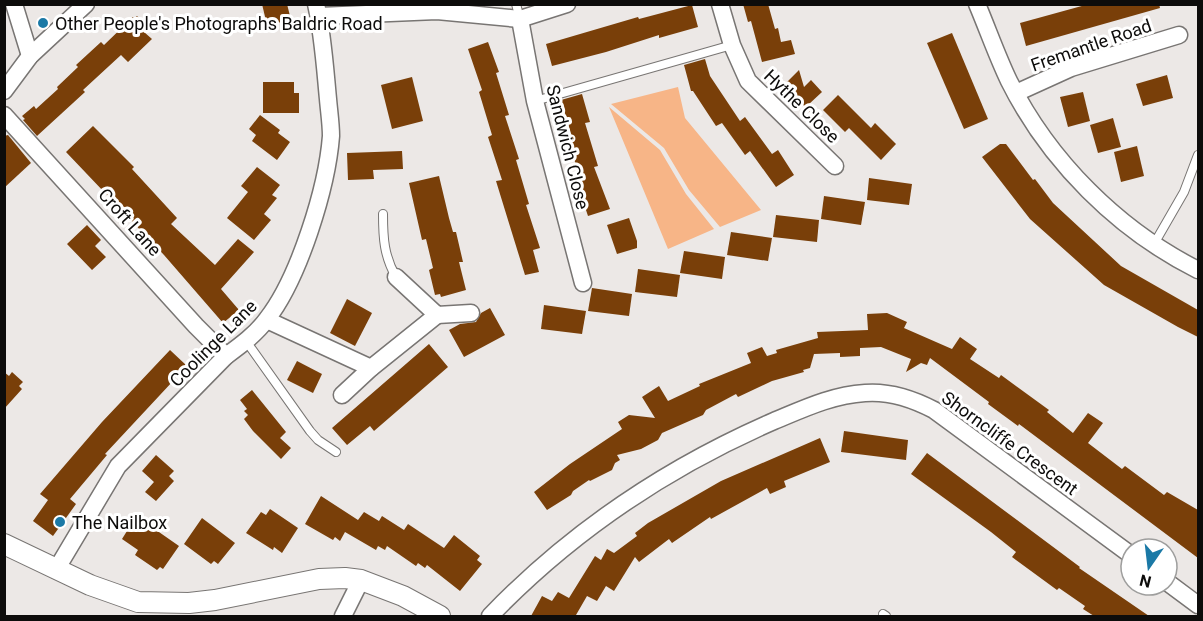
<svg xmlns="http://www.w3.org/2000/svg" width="1203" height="621" viewBox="0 0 1203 621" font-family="Roboto,sans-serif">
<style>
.green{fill:#f7b587}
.building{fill:#793f09}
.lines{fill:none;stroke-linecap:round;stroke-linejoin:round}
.service-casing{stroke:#787573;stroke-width:10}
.minor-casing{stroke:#787573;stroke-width:19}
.tertiary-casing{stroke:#787573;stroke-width:22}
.service{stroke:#fff;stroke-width:8}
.minor{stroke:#fff;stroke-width:16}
.tertiary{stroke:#fff;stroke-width:20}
.poi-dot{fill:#1b79a6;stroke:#fff;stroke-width:2}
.labels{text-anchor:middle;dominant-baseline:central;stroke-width:6;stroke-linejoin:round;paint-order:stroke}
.poi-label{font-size:18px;fill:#0d0c0b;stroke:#fff;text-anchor:start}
.street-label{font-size:18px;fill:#0d0c0b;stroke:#fff}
</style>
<rect width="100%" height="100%" fill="#ece8e6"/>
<g class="green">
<path d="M678 87 685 118 761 210 720 227 689 190 664 148 611 104Z"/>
<path d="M609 107 660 150 686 194 714 229 668 249Z"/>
</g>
<g class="building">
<path d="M262 4H287L291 20 267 25Z"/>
<path d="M743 4H768L775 29 778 28 781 42 791 40 795 54 762 62 751 21 748 22Z"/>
<path d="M1089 4H1159L1160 8 1026 46 1020 23Z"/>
<path d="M692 5 698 27 659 38V35L606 52 552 66 546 44 638 17 639 19Z"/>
<path d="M137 16 148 28 144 32 152 39 128 62 121 55 83 90 85 92 37 136 23 120 25 119 22 116 34 106 36 109 58 89 57 87 78 67 76 65 101 42 104 45 133 17 134 19Z"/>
<path d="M952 33 988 119 964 129 927 43Z"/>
<path d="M488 42 499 72 496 73 509 115 505 116 519 159 516 160 529 204 526 205 540 248 533 250 539 272 525 275 496 181 502 180 488 137 492 135 479 92 482 90 468 49Z"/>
<path d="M705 59 710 76 740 121 745 117 772 154 778 150 794 175 776 187 750 151 745 155 722 123 716 126 693 91H691L684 65Z"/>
<path d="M799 70 804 87 811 80 822 92 808 105 810 112 784 85Z"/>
<path d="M1167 75 1173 98 1143 106 1136 84Z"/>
<path d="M412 77 423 121 392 129 381 85Z"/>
<path d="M263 82H294V93H299V113H263Z"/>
<path d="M1083 92 1090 121 1068 127 1060 97Z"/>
<path d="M582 94 590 122 585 123 598 166 594 167 610 209 588 216 578 186 582 185 569 142 573 140 561 100Z"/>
<path d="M838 95 871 128 875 123 896 144 881 160 849 128 845 132 823 110Z"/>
<path d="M260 115 280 130 278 133 290 142 277 160 252 141 256 135 249 129Z"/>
<path d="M1113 118 1121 147 1098 153 1090 125Z"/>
<path d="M93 126 134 167 132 169 177 218 171 224 215 265 238 239 254 252 221 289 239 310 223 323 164 255 66 152Z"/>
<path d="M8 135 31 163 4 188V136Z"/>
<path d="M1000 144H1006L1033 180 1035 179 1053 203 1121 266 1198 310V337L1178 327 1104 285 1030 219 982 157Z"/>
<path d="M1137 146 1144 176 1121 182 1114 152Z"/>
<path d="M402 151 403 169 373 170 374 179 348 180 347 153Z"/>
<path d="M257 167 280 185 272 195 277 198 264 214 271 220 254 240 227 218 248 192 241 186Z"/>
<path d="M439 176 449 218 453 232H456L463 262H459L466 290 441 297 440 294 435 295 429 270 433 268 426 239 422 240 409 183Z"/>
<path d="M869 178 912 184 909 205 867 200Z"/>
<path d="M824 196 865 202 861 225 821 219Z"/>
<path d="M776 215 819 220 817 242 773 237Z"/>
<path d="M629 218 637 241V248L617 254 607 225Z"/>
<path d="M87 225 101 240 95 246 106 257 92 270 67 244Z"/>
<path d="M731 232 772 238 768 261 727 255Z"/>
<path d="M684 251 725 257 722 279 680 273Z"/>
<path d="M638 269 680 275 677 297 635 292Z"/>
<path d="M592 288 632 294 629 316 588 311Z"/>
<path d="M347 299 372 313 355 346 330 333Z"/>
<path d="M544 305 586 311 582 334 541 329Z"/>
<path d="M490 308 505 335 464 357 449 330 460 324 476 322 481 313Z"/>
<path d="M887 313 907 322 904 328 952 349 960 337 977 349 970 359 999 378 1001 375 1049 410 1047 412 1073 433 1088 413 1103 423 1088 443 1122 469 1125 466 1164 495 1167 492 1198 510V558L1019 424 1018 426 988 404 989 402 930 358 927 365 921 363 906 372 911 359 881 347 860 348V356L840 357V353L814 354 810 368 803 370 804 372 772 381 738 397 736 394 706 410 703 415 662 433 658 440 641 449 617 455 620 460 615 463 612 470 590 481 589 480 573 491 571 495 547 510 534 492 570 464 622 429 618 422 629 415 655 418 642 397 659 386 668 401 700 386 699 384 751 363 747 353 762 347 767 356 777 353 776 350 818 338 817 332 868 330 867 314Z"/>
<path d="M429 344 448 367 374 431 370 426 347 445 332 428Z"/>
<path d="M170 350 187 366 105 454 107 455 70 499 76 504 53 536 33 521 48 500 40 494 102 422Z"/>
<path d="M297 361 322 374 313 393 287 380Z"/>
<path d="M4 372 9 376 12 372 23 382 19 386 22 389 4 409Z"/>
<path d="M252 390 286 432 280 438 291 448 281 459 253 431 244 419 248 415 244 411 247 409 240 400Z"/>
<path d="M844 431 908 440 906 460 841 452Z"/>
<path d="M820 438 830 462 784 481 786 487 770 494 767 488 711 519 710 517 672 543 669 539 639 562 635 557 614 591 606 586 597 601 587 596 576 615 579 616H531L542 596 552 601 558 592 569 598 595 556 601 560 607 549 614 553 637 536 635 533 648 523 721 481Z"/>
<path d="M927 453 1080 567 1079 568 1149 616H1094L1083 609 1085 606 1059 588 1057 590 1012 557 1016 552 991 532 911 474Z"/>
<path d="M156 455 174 471 169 476 174 481 156 501 145 492 154 482 142 471Z"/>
<path d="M321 496 358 520 364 512 379 521 382 516 404 530 408 524 444 548 454 535 480 556 477 560 482 564 460 591 427 565 425 568 418 563 416 566 387 546 385 550 378 546 376 550 345 532 340 541 335 537 333 540 305 524Z"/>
<path d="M270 509 298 528 282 553 274 547 273 550 246 533 261 512 266 515Z"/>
<path d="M202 518 235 543 218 564 214 561 211 564 184 544Z"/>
<path d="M132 523 142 529 146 523 179 546 163 569 160 567 157 570 135 555 138 550 122 539Z"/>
</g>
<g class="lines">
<g class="service-casing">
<g id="service">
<path d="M516 4 520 19"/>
<path d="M535 101 732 45"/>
<path d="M383 214C383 238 384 256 396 277"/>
<path d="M1154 244 1184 192 1198 155"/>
<path d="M246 341 310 431 318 440 336 452"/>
<path d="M883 614 886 616"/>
</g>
</g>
<g class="minor-casing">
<g id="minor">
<path d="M14 4 30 56"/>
<path d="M720 4 732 45 748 81 835 166"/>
<path d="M977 4C988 30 997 56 1009 81 1049 161 1118 230 1198 270"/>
<path d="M319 16 437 11 520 19 567 4"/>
<path d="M520 19 535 101 583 283"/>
<path d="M4 91 30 56 86 4"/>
<path d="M1016 93 1071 68 1179 35"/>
<path d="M4 115 196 326 226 356"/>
<path d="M396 277 437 315 471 313"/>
<path d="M267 320 371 368"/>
<path d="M342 395 371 368 437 315"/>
<path d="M56 570 118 466 226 356C241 345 256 334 267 319 299 278 327 188 331 136 331 124 329 111 328 99 325 68 323 35 316 4"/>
<path d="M1167 582 1198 605"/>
<path d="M343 616 361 580"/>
<path d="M490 616C570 533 668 467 774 421 803 409 832 395 865 393 890 391 913 399 934 410L1131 555"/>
</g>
</g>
<g class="tertiary-casing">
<path id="tertiary" d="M4 544 90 585 138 602 189 603 215 600 319 579 345 578 361 580 403 596 440 616"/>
</g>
<use href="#service" class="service"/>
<use href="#minor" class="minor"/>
<use href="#tertiary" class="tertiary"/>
</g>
<g class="poi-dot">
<circle cx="43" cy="23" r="6"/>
<circle cx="60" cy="522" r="6"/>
</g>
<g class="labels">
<g class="poi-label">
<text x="55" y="23">Other People's Photographs Baldric Road</text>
<text x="72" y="522">The Nailbox</text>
</g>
<g class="street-label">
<text transform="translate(1091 45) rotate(-19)">Fremantle Road</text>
<text transform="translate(802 106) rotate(44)">Hythe Close</text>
<text transform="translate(568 147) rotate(76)">Sandwich Close</text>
<text transform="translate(130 222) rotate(48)">Croft Lane</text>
<text transform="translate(213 343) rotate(-45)">Coolinge Lane</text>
<text transform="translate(1010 443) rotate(36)">Shorncliffe Crescent</text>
</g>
</g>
<rect width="1203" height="621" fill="none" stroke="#0d0c0b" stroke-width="12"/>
<g transform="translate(1149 567) rotate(194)"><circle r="28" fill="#ffffff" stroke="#9e9e9d" stroke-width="1.5"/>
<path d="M0-4.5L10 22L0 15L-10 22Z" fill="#1b79a6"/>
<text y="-9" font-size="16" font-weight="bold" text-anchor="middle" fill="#0d0c0b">N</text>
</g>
</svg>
